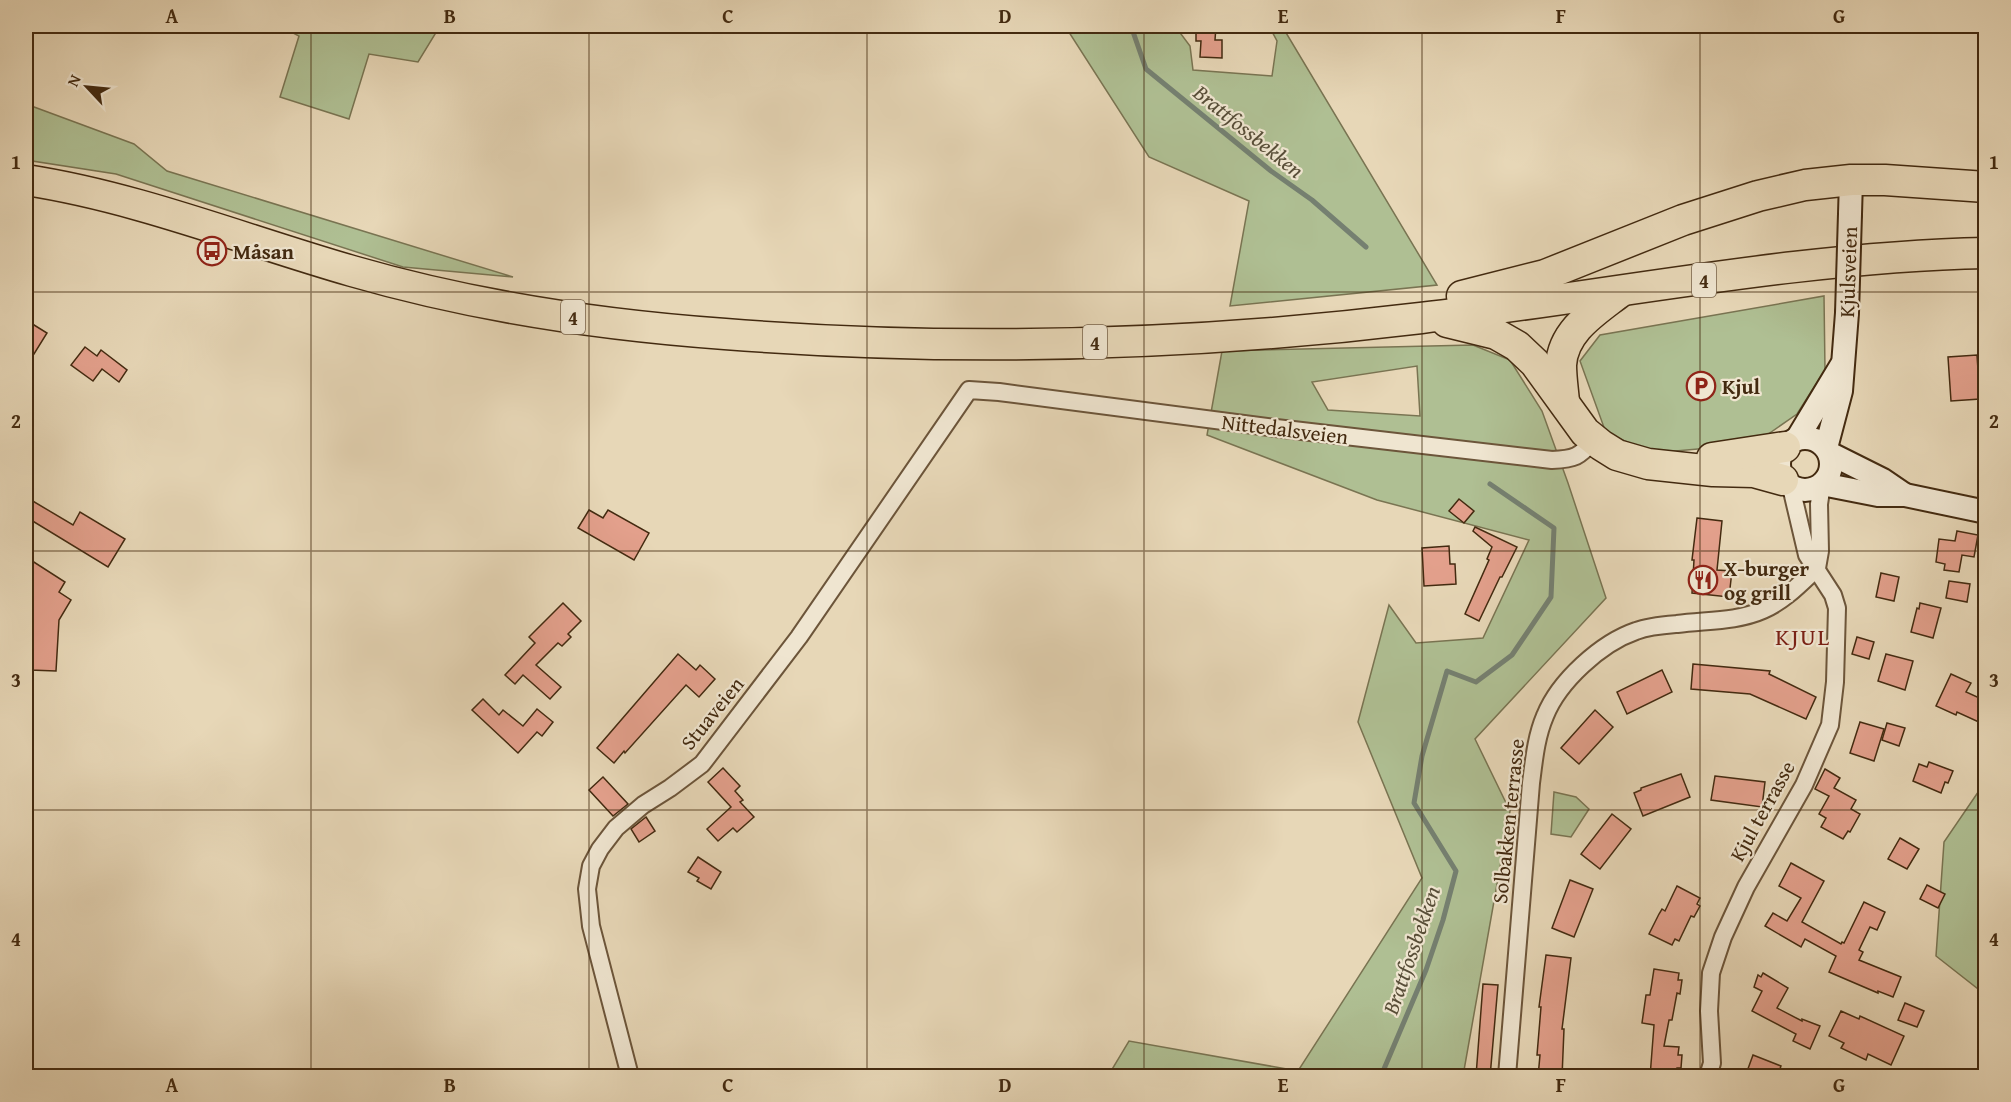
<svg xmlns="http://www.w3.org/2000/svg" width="2011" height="1102" viewBox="0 0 2011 1102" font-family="'Gentium Book Plus',serif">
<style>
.green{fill:#afbf93;stroke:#797452;stroke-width:1.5;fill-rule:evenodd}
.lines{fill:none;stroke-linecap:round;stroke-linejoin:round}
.stream{stroke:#758071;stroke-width:5}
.building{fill:#e3a08c;stroke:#432a10;stroke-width:1.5}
.street-casing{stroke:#6c553a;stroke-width:20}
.secondary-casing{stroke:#432a10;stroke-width:26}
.highway-casing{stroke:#432a10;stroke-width:33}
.street{stroke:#efe5d0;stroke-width:16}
.secondary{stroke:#efe5d0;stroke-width:22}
.highway{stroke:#e7d7b7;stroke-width:30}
.secondary-bridge-casing{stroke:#432a10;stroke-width:26;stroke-linecap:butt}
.secondary-bridge{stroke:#efe5d0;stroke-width:22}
.grid{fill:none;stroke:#432a10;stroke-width:1.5;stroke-opacity:0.55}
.labels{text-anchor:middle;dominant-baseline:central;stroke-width:4.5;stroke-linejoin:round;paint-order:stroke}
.shield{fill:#efe5d0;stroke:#77624a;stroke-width:1.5}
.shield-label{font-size:20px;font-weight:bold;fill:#432a10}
.poi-label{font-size:21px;font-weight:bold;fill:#432a10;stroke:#efe5d0;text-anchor:start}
.street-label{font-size:21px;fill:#432a10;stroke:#efe5d0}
.water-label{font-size:22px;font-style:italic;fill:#584e38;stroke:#efe5d0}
.quarter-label{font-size:24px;letter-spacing:1.5px;fill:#7a1f14;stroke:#efe5d0}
.neatline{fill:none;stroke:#432a10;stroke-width:2}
.grid-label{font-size:20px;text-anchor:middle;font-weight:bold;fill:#432a10}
</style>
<rect width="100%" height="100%" fill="#e7d7b7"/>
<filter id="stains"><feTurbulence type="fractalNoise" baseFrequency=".00333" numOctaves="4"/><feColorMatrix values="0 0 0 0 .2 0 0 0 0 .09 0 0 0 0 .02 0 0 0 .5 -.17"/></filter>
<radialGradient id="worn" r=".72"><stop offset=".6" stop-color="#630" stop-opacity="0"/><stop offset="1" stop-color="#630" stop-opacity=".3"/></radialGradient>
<g class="green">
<path d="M280 26H440L418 62 369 54 349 119 280 97 299 36Z"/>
<path d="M1065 26H1175L1190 46 1193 70 1272 76 1277 41 1269 26H1282L1437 285 1230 306 1249 201 1149 157Z"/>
<path d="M26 104 134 144 167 171 513 277 403 267 116 174 26 160Z"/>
<path d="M1824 296 1825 370 1797 414 1754 444 1653 453 1606 433 1580 361 1600 335Z"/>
<path d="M1473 345 1510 360 1542 411 1568 483 1606 598 1475 739 1510 811 1463 1076H1108L1129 1041 1298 1071 1422 878 1358 722 1389 605 1416 643 1483 638 1529 540 1377 500 1207 435 1222 351ZM1417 366 1420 416 1328 410 1312 382Z"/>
<path d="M1985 782V1002L1978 989 1936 956 1944 842Z"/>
<path d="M1554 792 1576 797 1589 809 1571 837 1551 834Z"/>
</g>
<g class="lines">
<g class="stream">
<path d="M1131 26 1146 69 1271 171 1312 200 1366 247"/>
<path d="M1381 1076 1426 970 1443 920 1456 871 1414 803 1422 756 1447 671 1476 682 1512 655 1551 597 1554 528 1490 484"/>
</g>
</g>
<g class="building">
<path d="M1196 26H1216L1215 40H1222V58L1200 57 1201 41H1196Z"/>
<path d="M26 320 47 333 34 354 26 349Z"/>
<path d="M85 347 97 356 101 350 127 370 119 382 102 369 93 381 71 365Z"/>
<path d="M1977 355 1980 399 1951 401 1948 357Z"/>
<path d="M26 497 73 525 80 512 125 539 108 567 26 517Z"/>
<path d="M1459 499 1474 511 1464 523 1449 511Z"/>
<path d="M589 510 603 518 608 510 649 533 634 560 578 528Z"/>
<path d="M1697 518 1722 521 1717 570 1732 571 1729 597 1692 593 1694 560H1692Z"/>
<path d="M1475 527 1517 547 1502 577H1500L1479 621 1465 614 1489 560 1487 559 1492 547 1473 531Z"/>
<path d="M1957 531 1978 535 1974 557 1962 555 1959 572 1944 570 1945 564 1936 562 1939 539 1955 541Z"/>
<path d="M1449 546 1450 564H1455L1456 584 1424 586 1422 548Z"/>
<path d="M26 557 65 582 59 592 71 600 59 620 56 671 30 670 33 605 26 617Z"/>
<path d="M1881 573 1899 577 1894 601 1876 597Z"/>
<path d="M1949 581 1970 584 1967 602 1946 598Z"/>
<path d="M563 603 581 621 568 634 571 637 562 646 558 643 536 665 561 687 550 699 523 675 515 684 505 675 535 643 529 637Z"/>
<path d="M1920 603 1941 608 1933 638 1911 632 1917 608 1919 609Z"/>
<path d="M1857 637 1874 642 1869 659 1852 654Z"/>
<path d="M678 654 696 670 700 665 715 679 699 697 686 685 625 753 624 751 614 763 597 748Z"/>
<path d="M1886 654 1913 661 1905 690 1878 681Z"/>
<path d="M1693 664 1770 671 1769 674 1816 697 1806 719 1750 694 1691 689Z"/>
<path d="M1662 670 1672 692 1627 714 1617 692Z"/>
<path d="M1951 674 1971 683 1966 692 1986 701V713L1981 723 1957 712 1956 715 1936 706Z"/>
<path d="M483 699 499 715 503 710 523 726 537 709 553 722 542 736 537 732 518 753 472 710Z"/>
<path d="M1595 710 1613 727 1579 764 1561 748Z"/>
<path d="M1860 722 1884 729 1874 761 1850 753Z"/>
<path d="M1887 723 1905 728 1899 746 1882 740Z"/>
<path d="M1929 762 1953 771 1948 783 1945 782 1941 793 1913 781 1919 764 1927 767Z"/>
<path d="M723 768 740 786 735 791 743 800 740 802 754 817 737 832 733 828 718 841 707 829 731 807 708 782Z"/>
<path d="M1825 769 1840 778 1834 788 1856 800 1851 809 1860 814 1850 832 1848 831 1843 839 1821 827 1826 818 1819 814 1829 796 1815 789Z"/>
<path d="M1681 774 1690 797 1643 816 1634 793 1641 790V788Z"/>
<path d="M1715 776 1765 782 1762 807 1711 800Z"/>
<path d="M603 777 628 804 613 816 589 790Z"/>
<path d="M1612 814 1631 829 1600 869 1581 854Z"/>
<path d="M646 817 655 831 639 842 631 829Z"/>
<path d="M1900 838 1919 849 1907 869 1888 859Z"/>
<path d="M698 857 721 872 711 889 697 881 699 878 688 872Z"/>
<path d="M1791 863 1824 881 1802 922 1841 944 1842 942 1844 943 1864 902 1885 912 1877 930 1870 927 1859 950 1863 952 1859 960 1901 977 1893 997 1878 991V993L1829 972 1836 956 1805 939 1801 947 1765 926 1773 913 1787 921 1801 898 1779 886Z"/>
<path d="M1570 880 1593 889 1574 937 1552 928Z"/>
<path d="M1927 885 1945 894 1938 908 1920 899Z"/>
<path d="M1677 886 1700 898 1697 904 1700 906 1694 917 1691 916 1679 941 1675 939 1672 945 1649 934 1659 914 1662 909 1665 911Z"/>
<path d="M1546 955 1571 958 1562 1029H1564L1562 1077H1538L1540 1055H1537L1541 1007H1539Z"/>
<path d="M1654 969 1679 973 1678 980H1682L1680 994 1677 993 1672 1020H1669L1664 1046 1679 1047 1678 1055H1682L1681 1068H1677L1676 1076 1673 1077H1650L1654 1025 1642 1023 1646 995H1650Z"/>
<path d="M1763 973 1788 988 1777 1008 1802 1021V1019L1820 1026 1810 1049 1793 1041 1796 1034 1752 1011 1762 991 1754 987 1758 975 1761 977Z"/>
<path d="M1483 984 1498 985 1490 1077 1476 1076Z"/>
<path d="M1905 1003 1924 1011 1917 1027 1898 1020Z"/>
<path d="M1841 1011 1859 1019 1860 1016 1904 1036 1891 1065 1868 1054 1866 1060 1841 1048 1844 1043 1829 1036Z"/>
<path d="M1753 1055 1781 1066 1777 1077H1745Z"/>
</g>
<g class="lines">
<g class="street-casing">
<g id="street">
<path d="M1817 568 1820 551 1819 504 1822 484"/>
<path d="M630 1076 591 926 587 889 591 866 600 849 616 828 643 805 670 788 702 764 799 637 969 390 999 392 1276 428 1552 460C1575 459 1579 457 1594 440"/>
<path d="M1507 1076 1531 783C1534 760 1536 737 1545 716 1559 681 1601 643 1636 631 1649 626 1664 625 1677 624 1705 620 1736 622 1763 610 1784 601 1800 584 1817 568"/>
<path d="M1708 1076 1712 1063 1709 1011 1711 973 1723 937 1746 887 1804 785 1830 725 1835 682 1837 608 1833 595 1807 555 1791 487"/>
</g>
</g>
<g class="secondary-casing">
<g id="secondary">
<path d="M1850 214 1851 180"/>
<circle cx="1805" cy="464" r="26"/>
<path d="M1797 439 1841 366"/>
<path d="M1826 448 1841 391 1847 313"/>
<path d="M1829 453 1883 480 1905 495"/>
<path d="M1822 484 1878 495H1905L1986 512"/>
</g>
</g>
<g class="highway-casing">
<g id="highway">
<path d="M26 180C137 197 244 240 352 271 473 306 599 325 725 334 956 352 1191 346 1421 318 1609 296 1796 257 1986 253"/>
<path d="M1462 296 1545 275 1683 220 1758 196 1805 185 1851 180H1885L1986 187"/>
<path d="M1447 322 1496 334 1517 346 1535 363 1585 432 1601 445 1617 455 1648 464 1713 471 1754 472 1783 480"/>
<path d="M1564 402C1563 390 1561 378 1561 365 1563 330 1596 311 1620 292"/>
<path d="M1712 458 1785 447"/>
</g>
</g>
<use href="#street" class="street"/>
<use href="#secondary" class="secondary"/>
<use href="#highway" class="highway"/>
<g class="secondary-bridge-casing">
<path id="secondary-bridge" d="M1847 313 1850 214"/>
</g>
<use href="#secondary-bridge" class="secondary-bridge"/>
</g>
<path class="grid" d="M311 26V1076M589 26V1076M867 26V1076M1144 26V1076M1422 26V1076M1700 26V1076M26 292H1986M26 551H1986M26 810H1986"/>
<defs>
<g id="bus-ring" transform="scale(1.5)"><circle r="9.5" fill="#efe5d0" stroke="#8f2418" stroke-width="1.5"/><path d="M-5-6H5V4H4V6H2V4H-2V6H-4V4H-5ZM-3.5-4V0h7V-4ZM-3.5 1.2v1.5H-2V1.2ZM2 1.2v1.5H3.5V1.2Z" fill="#8f2418"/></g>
<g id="parking-ring" transform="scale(1.5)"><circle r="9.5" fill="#efe5d0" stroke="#8f2418" stroke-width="1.5"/><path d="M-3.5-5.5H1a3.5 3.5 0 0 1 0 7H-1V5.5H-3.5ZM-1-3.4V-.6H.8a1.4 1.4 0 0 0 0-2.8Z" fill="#8f2418"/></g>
<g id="restaurant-ring" transform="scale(1.5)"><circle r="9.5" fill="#efe5d0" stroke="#8f2418" stroke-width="1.5"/><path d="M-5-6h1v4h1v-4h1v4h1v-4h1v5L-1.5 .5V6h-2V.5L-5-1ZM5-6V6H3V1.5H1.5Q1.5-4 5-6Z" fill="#8f2418"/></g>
</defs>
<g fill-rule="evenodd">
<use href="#bus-ring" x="212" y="251"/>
<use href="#parking-ring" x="1701" y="386"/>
<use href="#restaurant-ring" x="1703" y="580"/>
</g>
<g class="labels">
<g class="shield">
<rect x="1692" y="263" width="24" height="34" rx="4.5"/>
<rect x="561" y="300" width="24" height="34" rx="4.5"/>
<rect x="1083" y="325" width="24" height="34" rx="4.5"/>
</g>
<g class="shield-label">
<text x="1704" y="280">4</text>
<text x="573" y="317">4</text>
<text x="1095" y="342">4</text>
</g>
<g class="poi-label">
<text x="233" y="251">Måsan</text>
<text x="1722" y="386">Kjul</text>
<text x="1724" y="568">X-burger<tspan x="1724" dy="24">og grill</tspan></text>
</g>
<g class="street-label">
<text transform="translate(1848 272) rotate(-88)">Kjulsveien</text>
<text transform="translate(1285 429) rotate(7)">Nittedalsveien</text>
<text transform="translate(712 713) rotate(-51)">Stuaveien</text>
<text transform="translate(1762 811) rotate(-61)">Kjul terrasse</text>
<text transform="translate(1508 821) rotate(-84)">Solbakken terrasse</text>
</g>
<g class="water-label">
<text transform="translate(1249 131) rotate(39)">Brattfossbekken</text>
<text transform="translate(1411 950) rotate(-71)">Brattfossbekken</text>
</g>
<g class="quarter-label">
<text x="1803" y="636">KJUL</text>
</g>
</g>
<rect width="2011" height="1102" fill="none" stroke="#e7d7b7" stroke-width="66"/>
<g transform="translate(87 87) rotate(296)" stroke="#efe5d0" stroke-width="4.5" paint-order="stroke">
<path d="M0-4.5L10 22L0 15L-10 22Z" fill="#432a10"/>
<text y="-9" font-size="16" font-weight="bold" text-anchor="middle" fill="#432a10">N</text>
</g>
<rect x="33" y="33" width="1945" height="1036" class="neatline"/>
<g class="grid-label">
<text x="172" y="23">A</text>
<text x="450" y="23">B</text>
<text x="728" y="23">C</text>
<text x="1005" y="23">D</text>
<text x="1283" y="23">E</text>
<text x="1561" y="23">F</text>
<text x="1839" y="23">G</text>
<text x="16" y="169">1</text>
<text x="1994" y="169">1</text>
<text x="16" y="428">2</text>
<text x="1994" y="428">2</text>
<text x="16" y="687">3</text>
<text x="1994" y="687">3</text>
<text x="16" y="946">4</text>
<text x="1994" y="946">4</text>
<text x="172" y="1092">A</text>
<text x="450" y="1092">B</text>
<text x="728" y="1092">C</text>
<text x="1005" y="1092">D</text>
<text x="1283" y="1092">E</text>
<text x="1561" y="1092">F</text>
<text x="1839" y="1092">G</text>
</g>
<rect width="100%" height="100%" filter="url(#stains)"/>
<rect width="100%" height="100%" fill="url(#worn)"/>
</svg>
